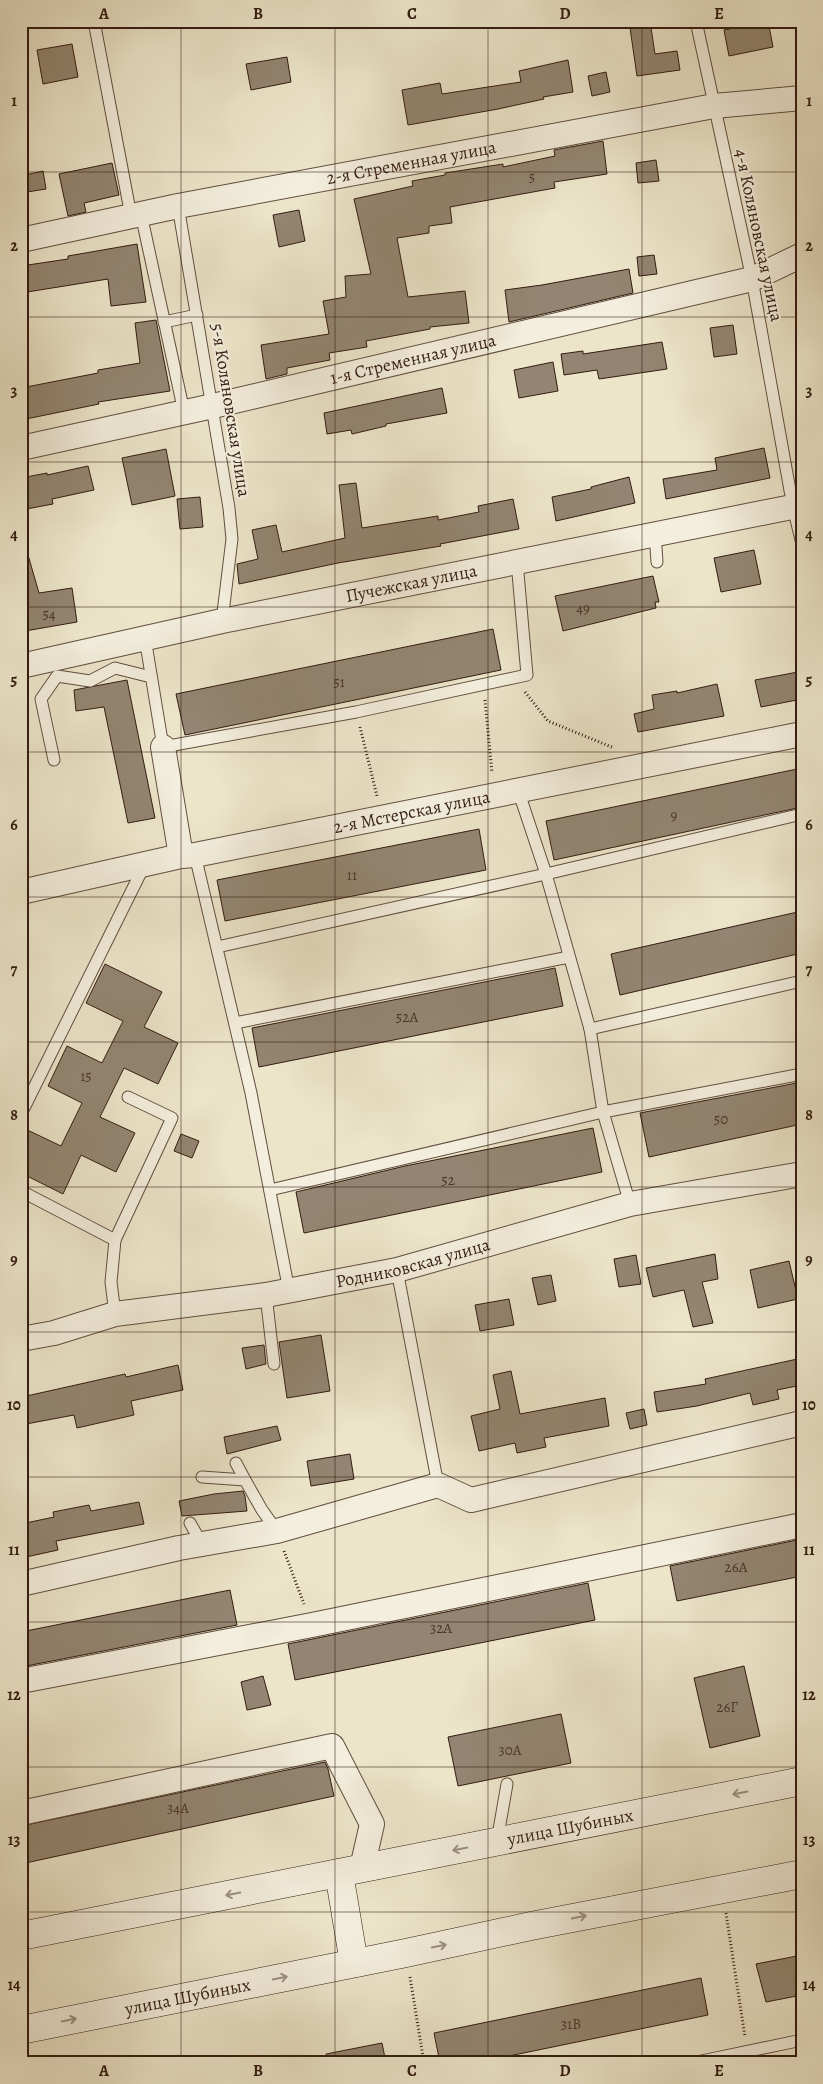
<svg xmlns="http://www.w3.org/2000/svg" width="823" height="2084" viewBox="0 0 823 2084" font-family="Alegreya,serif">
<style>
.building{fill:#938571;stroke:#321c11}
.lines{fill:none;stroke-linecap:round;stroke-linejoin:round}
.service-casing{stroke:#604e3f;stroke-width:13}
.minor-casing{stroke:#604e3f;stroke-width:26}
.secondary-casing{stroke:#321c11;stroke-width:29}
.path{stroke:#321c11;stroke-width:3;stroke-dasharray:1 2.5;stroke-linecap:butt}
.service{stroke:#f3eedd;stroke-width:11}
.minor{stroke:#f3eedd;stroke-width:24}
.secondary{stroke:#f3eedd;stroke-width:28}
.oneway{stroke:#9c9081}
.grid{fill:none;stroke:#321c11;stroke-width:1;stroke-opacity:0.55}
.labels{text-anchor:middle;dominant-baseline:central;stroke-width:4.5;stroke-linejoin:round;paint-order:stroke}
.number-label{font-size:15px;fill:#4a3629}
.street-label{font-size:18px;fill:#321c11;stroke:#f3eedd}
.neatline{fill:none;stroke:#321c11;stroke-width:2}
.grid-label{font-size:16px;text-anchor:middle;font-weight:bold;fill:#321c11}
</style>
<rect width="100%" height="100%" fill="#ece5ca"/>
<filter id="stains"><feTurbulence type="fractalNoise" baseFrequency=".004" numOctaves="4"/><feColorMatrix values="0 0 0 0 .2 0 0 0 0 .09 0 0 0 0 .02 0 0 0 .5 -.17"/></filter>
<radialGradient id="worn" r=".72"><stop offset=".6" stop-color="#630" stop-opacity="0"/><stop offset="1" stop-color="#630" stop-opacity=".3"/></radialGradient>
<g class="building">
<path d="M629 21H650L655 54 677 51 680 70 637 76Z"/>
<path d="M768 21 773 47 729 56 724 30Z"/>
<path d="M72 44 78 77 43 84 37 50Z"/>
<path d="M287 57 291 82 251 90 246 64Z"/>
<path d="M568 60 573 92 543 97 544 99 498 109 408 125 402 90 440 83 442 94 521 82 519 71Z"/>
<path d="M606 72 610 92 592 96 588 76Z"/>
<path d="M603 141 607 174 554 182 555 188 450 207 452 223 429 226V233L397 238 408 297 465 291 469 323 430 327V329L366 341 367 347 329 353 330 360 287 368V374L266 379 261 345 329 334 323 301 346 297 345 276 371 274 354 199 413 186 412 181 445 175V173L503 164V167L555 156 554 150Z"/>
<path d="M656 160 659 181 638 183 636 163Z"/>
<path d="M112 163 119 195 84 203 86 212 68 216 59 174Z"/>
<path d="M43 171 46 189 21 193V176Z"/>
<path d="M299 210 305 241 279 247 273 215Z"/>
<path d="M137 244 146 302 111 306 108 279 21 293V266L68 259V256Z"/>
<path d="M654 255 657 274 639 276 637 257Z"/>
<path d="M629 269 633 293 509 322 505 290 542 285Z"/>
<path d="M156 320 170 391 98 402 99 404 21 420V388L98 373V370L140 363 135 323Z"/>
<path d="M733 325 737 354 714 357 710 328Z"/>
<path d="M662 342 667 369 599 379 597 370 564 375 561 354 583 351V354Z"/>
<path d="M553 362 558 391 519 398 514 370Z"/>
<path d="M442 388 447 413 386 424V426L352 434 351 430 327 434 324 413Z"/>
<path d="M764 448 770 478 666 499 663 479 717 470 715 458Z"/>
<path d="M166 449 175 496 132 505 122 458Z"/>
<path d="M88 466 94 490 52 499 53 504 21 510V478L47 473V475Z"/>
<path d="M629 477 635 503 556 521 552 497 591 489V487Z"/>
<path d="M356 483 362 528 438 516V520L479 512 478 506 513 499 519 529 440 544 441 546 338 563 239 584 237 564 258 559 252 530 276 525 282 552 345 538 339 485Z"/>
<path d="M200 497 203 527 180 529 177 499Z"/>
<path d="M26 548 39 593 72 588 77 622 25 631 21 605V549Z"/>
<path d="M754 550 761 584 721 592 714 558Z"/>
<path d="M653 576 659 602H655L656 608 563 631 555 596Z"/>
<path d="M493 629 501 670 185 735 176 694Z"/>
<path d="M798 672 802 699 761 707 755 680Z"/>
<path d="M127 680 155 818 128 823 104 707 76 711 74 690Z"/>
<path d="M717 684 724 716 638 732 634 714 654 709 652 695 677 691V693Z"/>
<path d="M802 768V807L554 860 546 821Z"/>
<path d="M479 829 486 870 225 921 217 880Z"/>
<path d="M802 911V953L620 995 611 954Z"/>
<path d="M105 964 162 992 144 1027 178 1043 158 1084 124 1068 100 1117 135 1133 116 1172 81 1155 63 1194 21 1173V1127L61 1146 82 1103 48 1086 67 1046 102 1063 123 1021 86 1003Z"/>
<path d="M555 968 563 1006 259 1067 252 1028Z"/>
<path d="M802 1082V1124L649 1157 640 1113Z"/>
<path d="M593 1128 602 1172 304 1233 296 1192 405 1166Z"/>
<path d="M181 1134 199 1141 192 1158 174 1151Z"/>
<path d="M715 1254 718 1279 702 1282 713 1323 693 1327 684 1290 653 1297 646 1268Z"/>
<path d="M636 1255 641 1284 619 1287 614 1259Z"/>
<path d="M789 1261 798 1299 758 1308 750 1270Z"/>
<path d="M551 1275 556 1301 538 1305 532 1278Z"/>
<path d="M509 1299 514 1325 480 1331 475 1305Z"/>
<path d="M321 1335 330 1391 287 1398 279 1342Z"/>
<path d="M264 1345 266 1364 246 1369 242 1348Z"/>
<path d="M802 1358V1385L777 1390 779 1399 753 1405 750 1393 697 1406 657 1412 654 1392 706 1384 705 1379Z"/>
<path d="M178 1365 183 1390 131 1401 134 1415 77 1428 74 1415 26 1424 22 1397 125 1374 126 1377Z"/>
<path d="M511 1371 520 1414 605 1398 609 1426 544 1438 546 1447 517 1453 515 1443 479 1451 471 1416 500 1409 493 1375Z"/>
<path d="M644 1409 647 1425 630 1429 626 1413Z"/>
<path d="M277 1426 281 1440 227 1454 224 1437Z"/>
<path d="M350 1454 354 1479 311 1486 307 1461Z"/>
<path d="M243 1491 245 1496 247 1511 182 1516 179 1501 214 1494Z"/>
<path d="M139 1502 144 1524 56 1541 58 1550 26 1557 24 1550H21V1524L54 1517 53 1512 89 1505 91 1511Z"/>
<path d="M802 1539V1576L677 1601 670 1566Z"/>
<path d="M588 1583 595 1620 295 1680 288 1644Z"/>
<path d="M230 1590 237 1625 21 1667V1632Z"/>
<path d="M744 1666 760 1736 710 1748 694 1678Z"/>
<path d="M263 1676 271 1705 247 1710 241 1682Z"/>
<path d="M561 1714 571 1763 458 1786 448 1737Z"/>
<path d="M325 1762 328 1769 334 1796 21 1864V1826Z"/>
<path d="M802 1955V1995L766 2002 756 1964Z"/>
<path d="M701 1978 708 2015 475 2063H440L434 2033Z"/>
<path d="M382 2043 386 2063H327L326 2054Z"/>
</g>
<g class="lines">
<g class="service-casing">
<g id="service">
<path d="M94 21 131 216"/>
<path d="M696 21 752 279 793 507 802 544"/>
<path d="M178 206 229 508 232 539 222 621"/>
<path d="M141 214 184 412"/>
<path d="M164 322 197 315"/>
<path d="M655 534 657 562"/>
<path d="M145 638 163 747 356 712 527 675 517 562"/>
<path d="M54 760 41 699 57 676 90 681 115 668 151 677"/>
<path d="M518 790 546 874 802 814"/>
<path d="M195 855 251 1093 289 1291"/>
<path d="M217 947 546 874 590 1029 802 981"/>
<path d="M235 1023 569 957"/>
<path d="M590 1029 603 1112 802 1074"/>
<path d="M21 1114 145 864"/>
<path d="M270 1190 603 1112 630 1204"/>
<path d="M21 1191 115 1240 111 1282 115 1314"/>
<path d="M115 1240 172 1118 128 1097"/>
<path d="M397 1270 438 1485"/>
<path d="M266 1295 274 1364"/>
<path d="M236 1463 245 1480"/>
<path d="M202 1477 245 1480 262 1510 277 1531"/>
<path d="M190 1523 202 1544"/>
<path d="M497 1841 507 1784"/>
<path d="M692 2063 802 2040"/>
</g>
</g>
<g class="minor-casing">
<g id="minor">
<path id="s1" d="M21 240 178 206 714 106 802 98"/>
<path id="s2" d="M21 448 213 406 752 279 802 255"/>
<path id="s3" d="M21 666 222 621 802 505"/>
<path d="M163 747 181 856"/>
<path id="s4" d="M21 892 181 856 195 855 802 734"/>
<path id="s5" d="M21 1339 54 1333 115 1314 266 1295 397 1270 630 1204 802 1174"/>
<path d="M21 1584 179 1548 277 1531 438 1485 471 1500 802 1423"/>
<path d="M21 1681 312 1625 802 1525"/>
<path d="M21 1813 332 1746 372 1824 362 1868"/>
</g>
</g>
<g class="secondary-casing">
<g id="secondary">
<path d="M339 1873 354 1963"/>
<path id="s6" d="M21 1936 802 1781"/>
<path id="s7" d="M21 2030 406 1953 531 1926 802 1874"/>
</g>
</g>
<g class="path">
<path d="M525 692 548 721 614 748"/>
<path d="M485 700 492 773"/>
<path d="M360 727 377 796"/>
<path d="M284 1551 304 1604"/>
<path d="M726 1913 745 2037"/>
<path d="M410 1977 424 2063"/>
</g>
<use href="#service" class="service"/>
<use href="#minor" class="minor"/>
<use href="#secondary" class="secondary"/>
</g>
<defs><path id="oneway-shaft" d="M-6 0H5M1.5-3L5.5 0L1.5 3" fill="none" stroke-width="1.6" stroke-linecap="round" stroke-linejoin="round" transform="scale(1.25)"/></defs>
<g class="oneway">
<use href="#oneway-shaft" transform="translate(740 1793) rotate(169)"/>
<use href="#oneway-shaft" transform="translate(460 1849) rotate(169)"/>
<use href="#oneway-shaft" transform="translate(233 1894) rotate(169)"/>
<use href="#oneway-shaft" transform="translate(579 1917) rotate(-11)"/>
<use href="#oneway-shaft" transform="translate(439 1946) rotate(-12)"/>
<use href="#oneway-shaft" transform="translate(280 1978) rotate(-11)"/>
<use href="#oneway-shaft" transform="translate(69 2020) rotate(-11)"/>
</g>
<path class="grid" d="M181 21V2063M335 21V2063M488 21V2063M642 21V2063M21 172H802M21 317H802M21 462H802M21 607H802M21 752H802M21 897H802M21 1042H802M21 1187H802M21 1332H802M21 1477H802M21 1622H802M21 1767H802M21 1912H802"/>
<g class="labels">
<g class="number-label">
<text x="532" y="177">5</text>
<text x="583" y="608">49</text>
<text x="49" y="614">54</text>
<text x="339" y="682">51</text>
<text x="674" y="815">9</text>
<text x="352" y="875">11</text>
<text x="407" y="1017">52А</text>
<text x="86" y="1076">15</text>
<text x="721" y="1119">50</text>
<text x="448" y="1180">52</text>
<text x="736" y="1567">26А</text>
<text x="441" y="1628">32А</text>
<text x="727" y="1707">26Г</text>
<text x="510" y="1750">30А</text>
<text x="178" y="1808">34А</text>
<text x="571" y="2024">31В</text>
</g>
<g class="street-label">
<text stroke="none"><textPath href="#s1" startOffset="398">2-я Стременная улица</textPath></text>
<text transform="translate(759 235) rotate(78)">4-я Коляновская улица</text>
<text stroke="none"><textPath href="#s2" startOffset="402">1-я Стременная улица</textPath></text>
<text transform="translate(231 410) rotate(81)">5-я Коляновская улица</text>
<text stroke="none"><textPath href="#s3" startOffset="399">Пучежская улица</textPath></text>
<text stroke="none"><textPath href="#s4" startOffset="399">2-я Мстерская улица</textPath></text>
<text stroke="none"><textPath href="#s5" startOffset="400">Родниковская улица</textPath></text>
<text stroke="none"><textPath href="#s6" startOffset="560">улица Шубиных</textPath></text>
<text stroke="none"><textPath href="#s7" startOffset="170">улица Шубиных</textPath></text>
</g>
</g>
<rect width="823" height="2084" fill="none" stroke="#ece5ca" stroke-width="55"/>
<rect x="28" y="28" width="768" height="2028" class="neatline"/>
<g class="grid-label">
<text x="104" y="19">A</text>
<text x="258" y="19">B</text>
<text x="412" y="19">C</text>
<text x="565" y="19">D</text>
<text x="719" y="19">E</text>
<text x="14" y="106">1</text>
<text x="809" y="106">1</text>
<text x="14" y="251">2</text>
<text x="809" y="251">2</text>
<text x="14" y="396">3</text>
<text x="809" y="396">3</text>
<text x="14" y="540">4</text>
<text x="809" y="540">4</text>
<text x="14" y="685">5</text>
<text x="809" y="685">5</text>
<text x="14" y="830">6</text>
<text x="809" y="830">6</text>
<text x="14" y="975">7</text>
<text x="809" y="975">7</text>
<text x="14" y="1120">8</text>
<text x="809" y="1120">8</text>
<text x="14" y="1265">9</text>
<text x="809" y="1265">9</text>
<text x="14" y="1410">10</text>
<text x="809" y="1410">10</text>
<text x="14" y="1555">11</text>
<text x="809" y="1555">11</text>
<text x="14" y="1700">12</text>
<text x="809" y="1700">12</text>
<text x="14" y="1845">13</text>
<text x="809" y="1845">13</text>
<text x="14" y="1990">14</text>
<text x="809" y="1990">14</text>
<text x="104" y="2076">A</text>
<text x="258" y="2076">B</text>
<text x="412" y="2076">C</text>
<text x="565" y="2076">D</text>
<text x="719" y="2076">E</text>
</g>
<rect width="100%" height="100%" filter="url(#stains)"/>
<rect width="100%" height="100%" fill="url(#worn)"/>
</svg>
